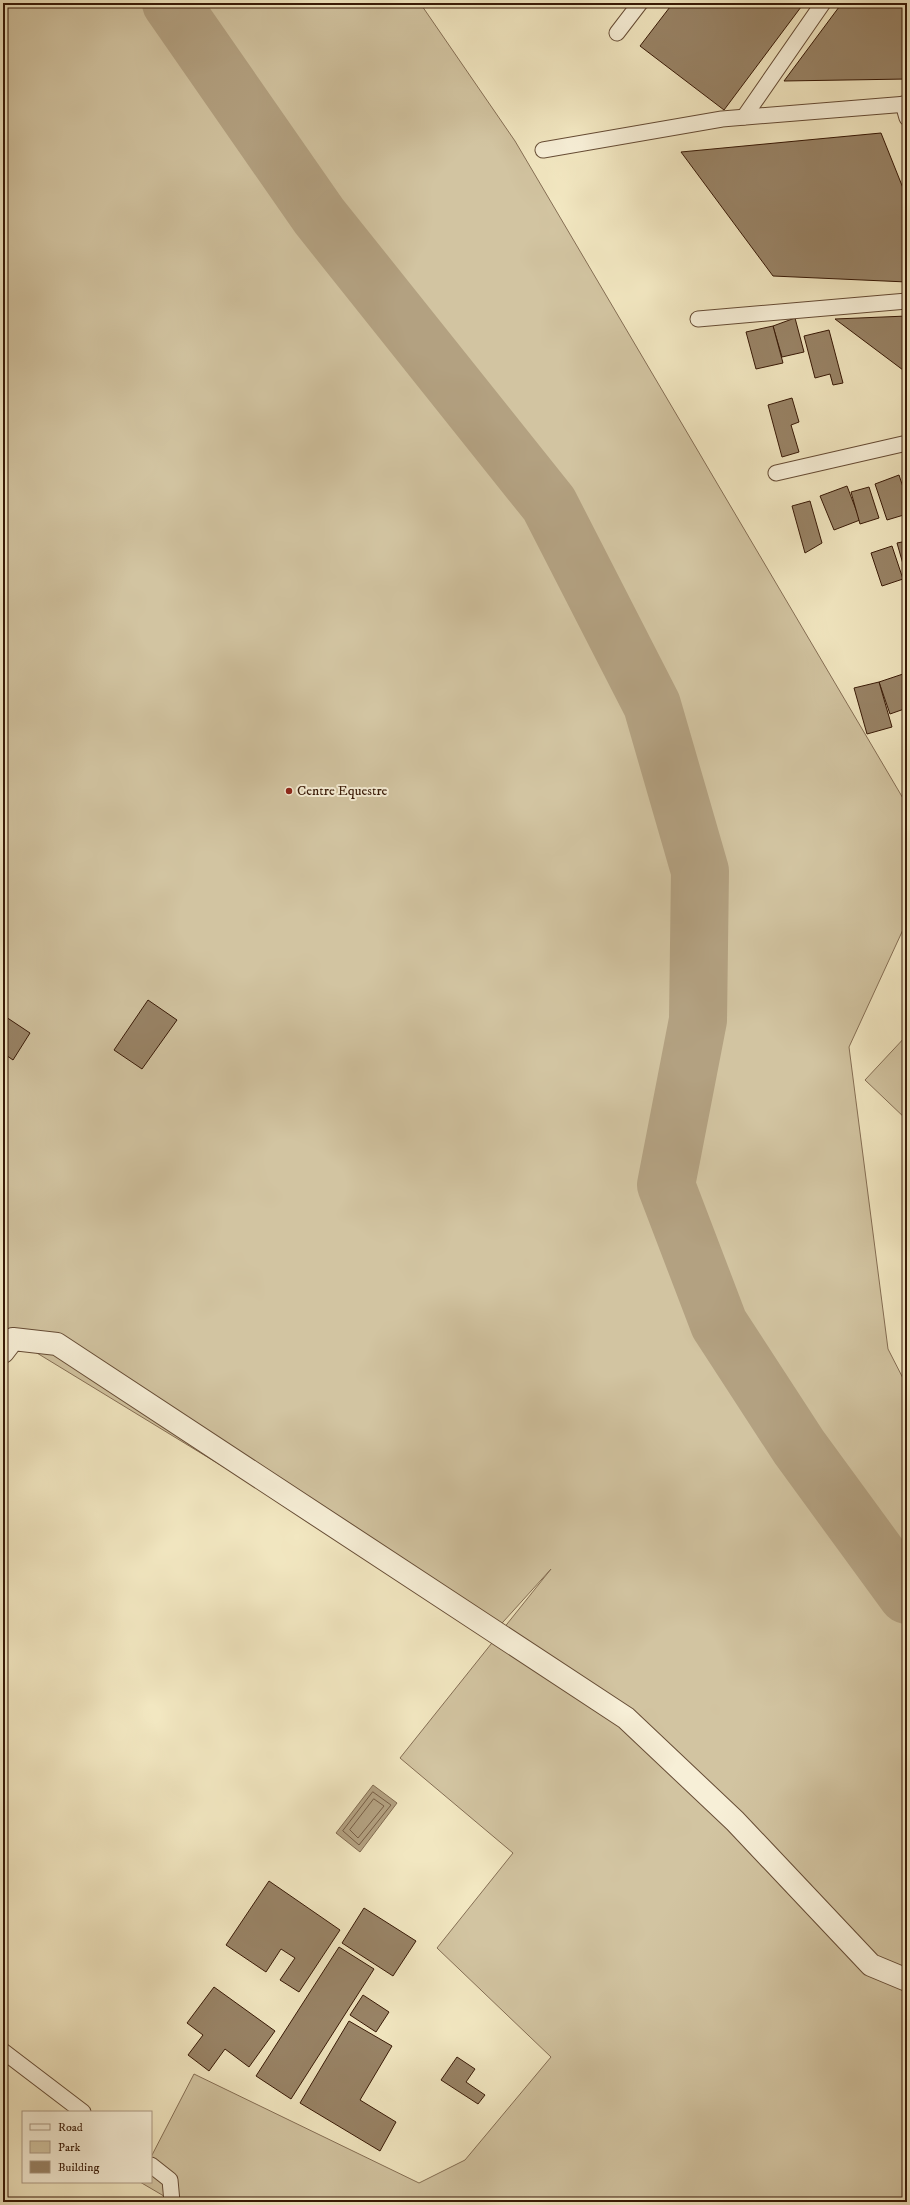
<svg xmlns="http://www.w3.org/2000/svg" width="910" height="2205" viewBox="0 0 910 2205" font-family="'IM FELL DW Pica',serif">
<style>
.green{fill:#d2c4a1;stroke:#856e54}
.water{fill:#b3a181;stroke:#826b50}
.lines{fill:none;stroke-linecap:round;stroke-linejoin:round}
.shore{stroke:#765d44;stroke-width:1}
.river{stroke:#b3a181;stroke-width:58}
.building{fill:#998467;stroke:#381906}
.lane-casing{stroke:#664c35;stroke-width:17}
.street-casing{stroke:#664c35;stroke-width:24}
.lane{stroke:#f7efd7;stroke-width:15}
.street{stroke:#f7efd7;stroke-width:22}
.poi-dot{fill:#8f2418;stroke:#f7efd7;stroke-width:1.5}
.labels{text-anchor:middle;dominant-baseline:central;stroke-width:4;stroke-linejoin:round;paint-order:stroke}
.poi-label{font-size:14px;fill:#381906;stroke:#f7efd7;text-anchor:start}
</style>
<rect width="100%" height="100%" fill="#f2e7c1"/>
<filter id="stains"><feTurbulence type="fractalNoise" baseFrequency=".005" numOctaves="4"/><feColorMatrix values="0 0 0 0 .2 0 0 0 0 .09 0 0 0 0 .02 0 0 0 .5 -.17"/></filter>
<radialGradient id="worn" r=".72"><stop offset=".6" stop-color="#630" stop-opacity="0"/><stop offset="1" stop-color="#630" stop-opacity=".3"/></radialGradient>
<g class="green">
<path d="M3 3H420L515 141 907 805V921L849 1047 888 1349 907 1386V2202H174L140 2182H151V2157L194 2074 419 2183 465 2160 551 2057 437 1948 513 1853 400 1758 551 1569 494 1632 14 1339 3 1361Z"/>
<path d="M907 1035V1120L865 1080Z"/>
</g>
<path class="water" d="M373 1785 397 1803 360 1852 336 1833Z"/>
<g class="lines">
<g class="shore">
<path d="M373 1792 391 1805 359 1845 343 1831Z"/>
<path d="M374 1799 384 1806 358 1838 350 1830Z"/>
</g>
<path class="river" d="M171 3 319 216 549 504 652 705 700 871 698 1020 666 1185 719 1324 799 1447 907 1595"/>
</g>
<g class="building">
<path d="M673 3H804L724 110 640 46Z"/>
<path d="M842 3H907V79L784 81Z"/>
<path d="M881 133 907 198V282L773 276 681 152Z"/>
<path d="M907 316V373L835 319Z"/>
<path d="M795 318 804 352 782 357 773 326Z"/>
<path d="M773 326 783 363 756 369 746 332Z"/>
<path d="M829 330 843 383 833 385 830 374 815 378 804 336Z"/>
<path d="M792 398 799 422 791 425 799 452 782 457 768 405Z"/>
<path d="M899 475 907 499V514L887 520 875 484Z"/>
<path d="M847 486 860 520 834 530 820 496Z"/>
<path d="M869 487 879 518 860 524 851 492Z"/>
<path d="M810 501 822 543 805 553 792 506Z"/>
<path d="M907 541V578L897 543Z"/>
<path d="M892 546 903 579 882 586 871 553Z"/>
<path d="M906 673 907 708 890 714 879 682Z"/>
<path d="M879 682 892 727 867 734 854 688Z"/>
<path d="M148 1000 177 1020 142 1069 114 1050Z"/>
<path d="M3 1015 30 1033 13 1060 3 1053Z"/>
<path d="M269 1881 340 1930 299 1992 280 1980 295 1958 281 1949 266 1972 226 1945Z"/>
<path d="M364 1908 416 1941 393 1976 342 1943Z"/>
<path d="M339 1947 374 1969 291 2099 256 2076Z"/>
<path d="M214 1987 275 2031 249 2067 225 2049 209 2071 188 2055 203 2035 187 2023Z"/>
<path d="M363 1995 389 2012 376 2032 350 2015Z"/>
<path d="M349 2021 392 2046 360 2100 396 2122 380 2151 300 2103Z"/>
<path d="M457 2057 475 2069 466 2082 485 2095 478 2104 441 2080Z"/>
</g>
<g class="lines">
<g class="lane-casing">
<g id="lane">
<path d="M617 33 640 3"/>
<path d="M903 104 907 118"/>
<path d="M744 117 823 3"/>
<path d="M543 150 722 119 907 104"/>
<path d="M698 319 907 301"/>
<path d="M776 473 907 443"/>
<path d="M3 2051 83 2112"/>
<path d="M151 2165 170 2180 172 2202"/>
</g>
</g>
<g class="street-casing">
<path id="street" d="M3 1352 13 1339 57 1344 626 1718 735 1821 871 1965 907 1980"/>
</g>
<use href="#lane" class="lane"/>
<use href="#street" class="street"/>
</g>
<circle class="poi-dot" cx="289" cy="791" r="4"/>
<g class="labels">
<g class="poi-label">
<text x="297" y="791">Centre Equestre</text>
</g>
</g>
<rect width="910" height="2205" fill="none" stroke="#f2e7c1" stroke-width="16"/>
<rect x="4" y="4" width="902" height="2197" fill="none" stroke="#381906" stroke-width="2"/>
<rect x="8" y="8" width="894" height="2189" fill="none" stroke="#381906"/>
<rect x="22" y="2111" width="130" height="72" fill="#f7efd7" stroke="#ab9983"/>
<rect x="30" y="2124" width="20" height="6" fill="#f7efd7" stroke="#ab9983"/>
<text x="58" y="2131" font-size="12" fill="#381906">Road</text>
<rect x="30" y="2141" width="20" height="12" fill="#d2c4a1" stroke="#ab9983"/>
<text x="58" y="2151" font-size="12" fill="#381906">Park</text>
<rect x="30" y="2161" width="20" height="12" fill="#998467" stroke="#ab9983"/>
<text x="58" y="2171" font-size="12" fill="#381906">Building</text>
<rect width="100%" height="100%" filter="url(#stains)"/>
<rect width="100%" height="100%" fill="url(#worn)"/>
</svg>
